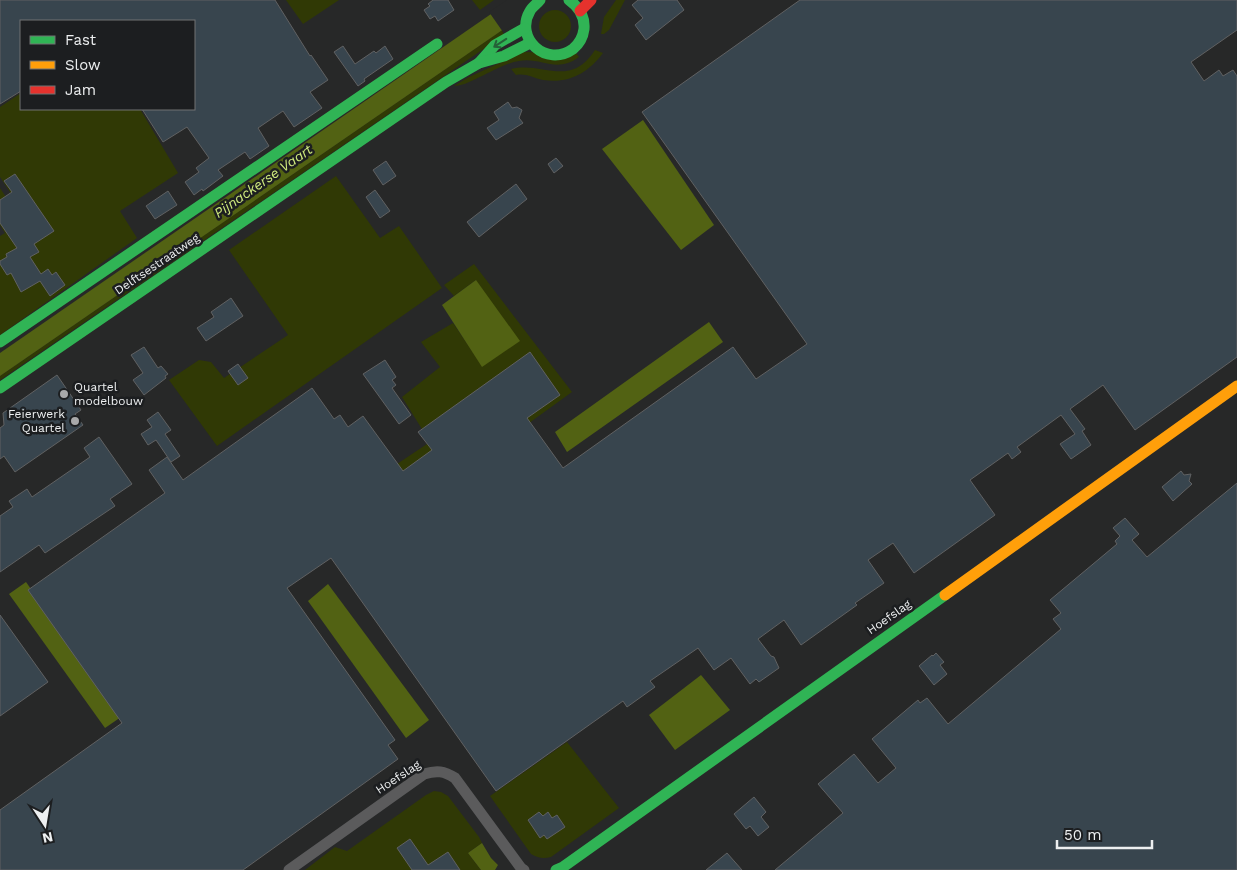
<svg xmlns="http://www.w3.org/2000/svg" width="1237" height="870" viewBox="0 0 1237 870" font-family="'Work Sans',sans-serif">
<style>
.green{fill:#303905}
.water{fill:#526213}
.pier{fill:#272828}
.building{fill:#38454e;stroke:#606162}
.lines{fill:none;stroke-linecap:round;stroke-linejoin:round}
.street{stroke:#5b5b5c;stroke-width:11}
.fast{stroke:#30b455;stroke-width:11}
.slow{stroke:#ff9f0a;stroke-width:11}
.jam{stroke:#e5322d;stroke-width:11}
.oneway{stroke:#256238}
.poi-dot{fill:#a8a9aa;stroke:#1c1e20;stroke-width:2}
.labels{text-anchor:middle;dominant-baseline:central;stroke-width:5;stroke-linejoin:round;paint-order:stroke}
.street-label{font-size:12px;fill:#edeff0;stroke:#1c1e20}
.poi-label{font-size:12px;fill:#edeff0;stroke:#1c1e20;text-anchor:start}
.water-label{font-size:14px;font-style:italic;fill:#cfea7d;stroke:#1c1e20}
</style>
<rect width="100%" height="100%" fill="#272828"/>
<g class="green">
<path d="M286 0H339L303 24Z"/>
<path d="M472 0H494L480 10Z"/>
<path d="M616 0H625L609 30 604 34H601L604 17Z"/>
<circle cx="555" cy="26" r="16"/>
<path d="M502 30 504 35 0 380V376Z"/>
<path d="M595 50 603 53C588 73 569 84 543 80 533 78 526 73 516 75L511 69C543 61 570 89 595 50Z"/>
<path d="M524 52 576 53 579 57C556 74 542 57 519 61 498 64 470 86 454 86L469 77Z"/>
<path d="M21 93V109H140L178 173 120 211 137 238 0 335V236L5 233 0 225V188L23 223 28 219 0 177V107Z"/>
<path d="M336 176 380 238 399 226 442 288 217 446 169 380 199 360 211 362 224 378 288 335 229 250Z"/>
<path d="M474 264 572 392 399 517 373 480 430 442 402 397 440 367 421 342 453 323 483 367 476 280 454 296 444 285Z"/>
<path d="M567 742 619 808 551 857C543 859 538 858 531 854L490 796Z"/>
<path d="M434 791 441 792 448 796 479 837 482 843 468 853 481 870H305L335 847 347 851 426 795Z"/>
</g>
<g class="water">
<path d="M546 0 0 376V353L491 14Z"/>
<path d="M643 120 714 225 681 250 602 149Z"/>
<path d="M476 280 520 341 482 367 442 305Z"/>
<path d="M709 322 723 342 567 452 555 432Z"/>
<path d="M26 582 121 717 105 728 9 594Z"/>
<path d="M328 584 429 720 406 738 308 601Z"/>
<path d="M701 675 730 710 675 750 649 715Z"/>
<path d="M482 843 491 858 498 865 495 870H481L468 853Z"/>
</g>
<path class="pier" d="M507 0H548L503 32 489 12Z"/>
<g class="building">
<path d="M0 0H275L310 56 311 55 328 80 310 92 322 108 294 127 283 111 258 128 269 146 250 159 245 152 218 170 223 176 203 191 202 189 194 195 185 182 199 172 196 168 209 158 187 127 163 142 142 109H194V21H21V91L0 104Z"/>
<path d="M433 0H448L454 10 438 21 435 16 430 19 424 10 430 6 428 4Z"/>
<path d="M638 0H677L684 10 646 40 635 25 643 18 632 5Z"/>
<path d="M800 0H1237V30L1191 62 1204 81 1219 70 1223 76 1233 70 1237 76V357L1135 430 1103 385 1070 409 1085 429 1082 431 1091 445 1071 459 1060 444 1075 434 1061 415 1017 447 1021 452 1012 459 1008 453 970 480 995 515 914 573 893 543 868 560 884 583 855 603 857 605 801 645 784 620 758 639 771 656 774 657 779 668 759 682 756 679 750 684 731 658 714 670 698 648 650 681 655 687 627 707 623 701 496 791 331 558 287 588 395 740 388 745 398 759 243 870H0V810L122 723 28 590 165 493 149 470 167 457 183 480 312 388 334 419 340 415 348 427 363 416 403 471 432 450 418 432 530 352 560 395 527 418 563 468 733 347 756 379 807 344 642 112Z"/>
<path d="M343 46 355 64 374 51 376 53 385 46 393 59 364 79 365 81 358 86 334 52Z"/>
<path d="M508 102 512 108 517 107 522 110 519 118 523 123 496 140 487 128 499 120 494 112Z"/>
<path d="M556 158 563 166 554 173 548 164Z"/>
<path d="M386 161 396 176 383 185 373 170Z"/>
<path d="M15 174 54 231 34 244 39 252 30 257 41 274 48 269 52 275 56 272 65 285 50 296 40 281 21 292 11 273 7 275 0 264V261L7 257 6 254 17 248 0 223V200L12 192 4 181Z"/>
<path d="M516 184 527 199 479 237 467 222Z"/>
<path d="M375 190 390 211 380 218 366 197Z"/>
<path d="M168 191 177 205 155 219 146 206Z"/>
<path d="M231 298 243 316 206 341 197 328 214 317 211 312Z"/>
<path d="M144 347 158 368 161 366 168 374 165 376 166 378 144 395 133 380 143 373 131 355Z"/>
<path d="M385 360 396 377 392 380 396 385 392 388 411 415 399 424 363 374Z"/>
<path d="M238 364 248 378 238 385 228 371Z"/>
<path d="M57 375 81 410 75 414 83 425 15 472 4 456 0 459V428L4 425 3 413Z"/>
<path d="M158 412 171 430 165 434 180 456 171 462 156 440 148 445 141 434 152 427 147 420Z"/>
<path d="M99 437 132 484 110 499 115 506 45 553 39 545 0 572V516L13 507 9 501 27 489 32 497 90 457 84 448Z"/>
<path d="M1181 471 1184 475 1191 474 1189 481 1192 484 1173 501 1162 487Z"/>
<path d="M1237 483V870H775L843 813 818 784 854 754 878 783 896 768 872 739 918 700 920 703 927 698 948 724 1061 629 1053 619 1061 613 1050 600 1117 544 1115 541 1120 536 1113 528 1125 518 1139 534 1132 540 1147 557Z"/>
<path d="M0 615 48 682 0 716Z"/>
<path d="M936 653 944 662 940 665 947 674 934 685 919 666 932 655 933 656Z"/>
<path d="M754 797 766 812 761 817 769 827 758 836 750 826 746 829 734 814Z"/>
<path d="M539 812 543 816 548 812 552 818 557 815 565 827 547 839 544 835 540 838 528 820Z"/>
<path d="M410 839 428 865 448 852 460 870H412L397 848Z"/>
<path d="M727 853 742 870H706Z"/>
</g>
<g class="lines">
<path class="street" d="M289 870 424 774C437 770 444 771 455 778L521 868 524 870"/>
<g class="fast">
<path d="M540 0C537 4 532 7 530 11 514 38 546 68 573 49 579 44 583 37 584 29 585 17 579 7 569 0"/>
<path d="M479 63 495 45 525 28"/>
<path d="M0 342 437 44"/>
<path d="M0 388 446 82 479 63 504 56 530 43"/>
<path d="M556 870 563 867 945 595"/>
</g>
<path class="slow" d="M945 595 1237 386"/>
<path class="jam" d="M580 11 591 0"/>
</g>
<defs><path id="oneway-shaft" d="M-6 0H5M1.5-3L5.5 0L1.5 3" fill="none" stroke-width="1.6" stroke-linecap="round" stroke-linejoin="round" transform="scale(1.25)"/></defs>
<use class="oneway" href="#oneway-shaft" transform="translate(500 43) rotate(147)"/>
<g class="poi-dot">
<circle cx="64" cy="394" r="5"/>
<circle cx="75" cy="421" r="5"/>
</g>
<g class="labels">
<g class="street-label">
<text transform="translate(157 264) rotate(-34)">Delftsestraatweg</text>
<text transform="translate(889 617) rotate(-35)">Hoefslag</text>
<text transform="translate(398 777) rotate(-33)">Hoefslag</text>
</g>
<g class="poi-label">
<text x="74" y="387">Quartel<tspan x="74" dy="14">modelbouw</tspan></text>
<text x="65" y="414" text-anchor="end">Feierwerk<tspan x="65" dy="14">Quartel</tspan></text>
</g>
<g class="water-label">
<text transform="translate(263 181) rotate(-35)">Pijnackerse Vaart</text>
</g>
</g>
<rect x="20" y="20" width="175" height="90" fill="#1c1e20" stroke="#707273"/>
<rect x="30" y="36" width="25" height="8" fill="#30b455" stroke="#707273"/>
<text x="65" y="45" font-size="15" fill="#edeff0">Fast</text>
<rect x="30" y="61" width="25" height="8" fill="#ff9f0a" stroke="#707273"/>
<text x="65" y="70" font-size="15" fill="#edeff0">Slow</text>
<rect x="30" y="86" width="25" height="8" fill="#e5322d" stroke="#707273"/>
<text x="65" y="95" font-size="15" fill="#edeff0">Jam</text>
<g transform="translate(45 825) rotate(168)" stroke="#1c1e20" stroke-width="4" paint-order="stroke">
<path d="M0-4L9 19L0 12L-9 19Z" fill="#edeff0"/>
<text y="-8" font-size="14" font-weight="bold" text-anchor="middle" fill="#edeff0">N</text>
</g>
<path d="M1057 840v8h95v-8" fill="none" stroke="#edeff0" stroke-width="2.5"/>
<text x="1064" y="840" font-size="15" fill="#edeff0" stroke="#1c1e20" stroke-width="4" paint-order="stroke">50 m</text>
</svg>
